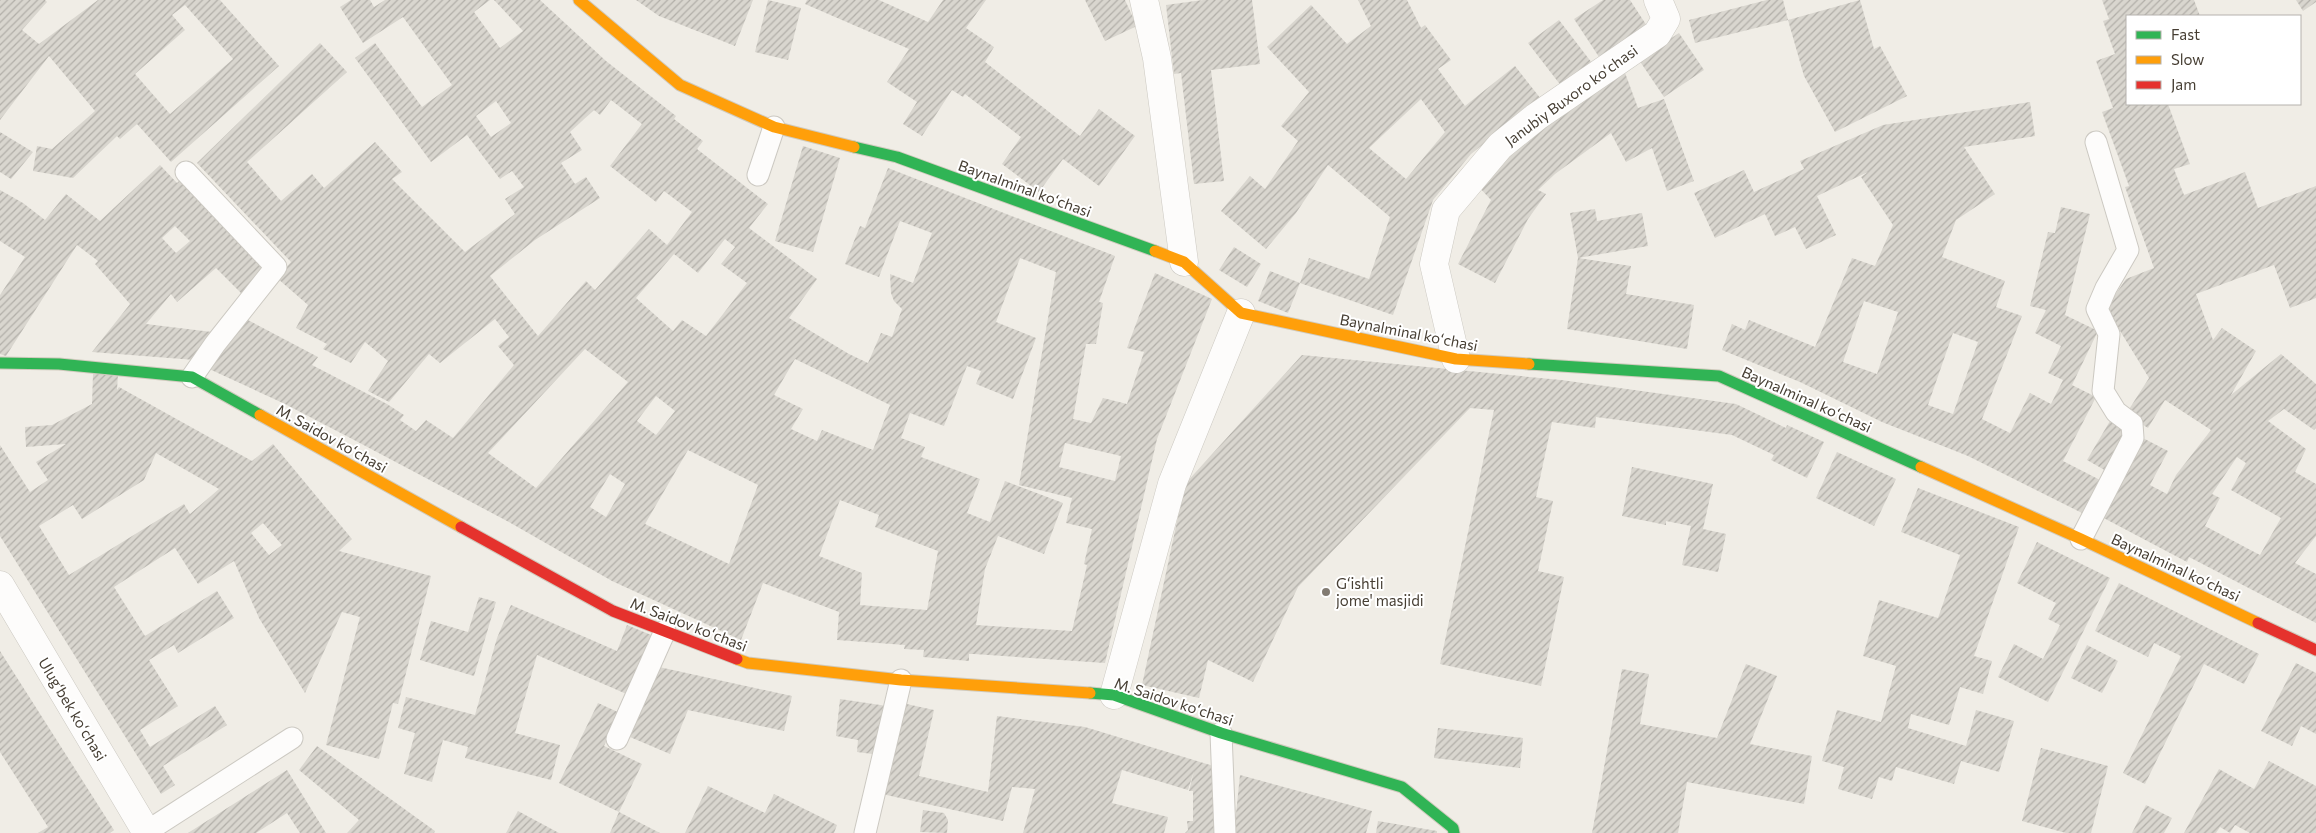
<svg xmlns="http://www.w3.org/2000/svg" width="2316" height="833" viewBox="0 0 2316 833" font-family="Commissioner,sans-serif">
<style>
.building{fill:url(#building-hatch);fill-rule:evenodd}
.lines{fill:none;stroke-linecap:round;stroke-linejoin:round}
.lane-casing{stroke:#ccc9c2;stroke-width:23}
.street-casing{stroke:#ccc9c2;stroke-width:29}
.fast-casing{stroke:#d0cabd;stroke-width:13}
.slow-casing{stroke:#d0cabd;stroke-width:13}
.jam-casing{stroke:#d0cabd;stroke-width:13}
.lane{stroke:#fdfcfb;stroke-width:21}
.street{stroke:#fdfcfb;stroke-width:28}
.fast{stroke:#30b455;stroke-width:11}
.slow{stroke:#ff9f0a;stroke-width:11}
.jam{stroke:#e5322d;stroke-width:11}
.poi-dot{fill:#827b72;stroke:#fff;stroke-width:2}
.labels{text-anchor:middle;dominant-baseline:central;stroke-width:4;stroke-linejoin:round;paint-order:stroke}
.street-label{font-size:15px;fill:#463e33;stroke:#fff}
.poi-label{font-size:15px;fill:#463e33;stroke:#fff;text-anchor:start}
</style>
<defs>
<pattern id="building-hatch" width="6" height="6" patternUnits="userSpaceOnUse" patternTransform="scale(1.25)"><rect width="6" height="6" fill="#d9d6cf"/><path d="M-1 1l2-2M0 6l6-6M5 7l2-2" fill="none" stroke="#b2afa9"/></pattern>
</defs>
<rect width="100%" height="100%" fill="#f0ede6"/>
<g class="building">
<path d="M0 0H45L47 2 22 30 39 44 98 0H220L279 66 171 162 137 124 120 139 117 136 73 178 33 171 37 146 52 149 95 111 49 56 0 120ZM185 5 233 59 170 114 135 74 185 30 172 15Z"/>
<path d="M351 0H370L374 7 385 0H490L474 12 500 48 523 31 494 0H540L606 61 676 116 674 119 703 141 697 149 768 204 749 228 817 279 789 318 849 354 868 363 881 333 892 337 902 309 894 301 891 293 890 274 913 283 932 233 900 221 879 277 845 264 860 226 865 228 888 168 1115 256 1099 302 1103 303 1096 344H1086L1073 419 1091 423 1103 398 1127 404 1144 352 1127 348 1155 273 1212 299 1157 439 1105 663 974 654H969V661L923 657 924 650 904 649 905 645 837 640 839 612 763 583 741 640 612 581 507 521 356 441 285 404 207 368 246 319 318 357 312 365 387 404 404 415 400 420 416 431 426 420 453 438 514 365 498 346 509 337 495 319 440 363 429 354 389 402 368 391 388 361 365 342 351 363 323 349 327 344 296 328 308 305 277 278 291 262 197 163 320 43 347 72 247 162 281 201 312 174 324 188 375 142 402 172 392 179 465 252 515 214 505 199 524 187 512 171 500 179 467 135 431 162 355 58 375 43 422 107 452 85 403 17 363 43 340 7ZM611 100 642 124 610 166 656 202 664 191 692 212 667 245 649 229 595 290 586 281 538 336 490 276 535 240 600 198 586 177 575 184 561 163 582 150 570 132 594 110 600 115ZM496 101 511 123 491 137 476 116ZM725 239 735 247 721 264 747 283 706 336 682 320 673 331 636 298 674 254 698 273ZM1020 258 1056 272 1019 485 1072 498 1066 523 1092 529 1084 564 1087 565 1072 631 976 625 985 569 998 536 1044 554 1063 503 1005 481 990 522 967 513 980 479 921 457 925 447 901 438 910 413 944 426 967 366 981 371 976 384 1013 399 1036 338 996 322ZM585 349 628 382 536 488 488 453ZM795 359 890 405 873 450 822 430 817 441 791 429 803 409 774 395ZM656 396 675 411 656 435 637 421ZM1065 443 1121 456 1115 481 1059 467ZM688 450 758 485 729 564 645 524ZM610 474 625 484 606 517 590 507ZM840 500 879 515 875 527 938 551 927 610 860 605 862 573 819 556Z"/>
<path d="M636 0H753L735 46 659 16Z"/>
<path d="M768 0 801 8 788 60 755 52Z"/>
<path d="M807 0H879L928 22 943 0H986L966 28 994 47 985 62 1080 136 1099 109 1135 136 1099 186 1063 159 1039 192 1002 164 1021 137 965 94 963 97 952 90 922 136 903 124 917 102 887 82 909 49 805 4Z"/>
<path d="M1085 0H1125L1137 26 1105 41Z"/>
<path d="M1203 0H1252L1260 64 1211 70 1224 181 1194 184 1181 73 1174 74 1166 5Z"/>
<path d="M1358 0H1407L1421 28 1425 25 1451 60 1438 69 1465 106 1515 66 1541 99 1471 154 1433 200 1393 315 1300 283 1309 258 1369 279 1390 217 1328 165 1296 213 1266 249 1221 211 1250 176 1265 189 1298 141 1281 126 1309 92 1267 47 1311 5 1347 44 1371 26ZM1421 99 1445 132 1406 179 1369 148Z"/>
<path d="M1603 0H1630L1647 26 1599 57 1574 19Z"/>
<path d="M1767 0H1783L1788 20 1860 0 1874 49 1880 46 1907 96 1835 132 1804 76 1788 20 1695 43 1689 20Z"/>
<path d="M2102 0H2194L2200 16H2127V104H2168L2190 164 2174 169 2184 195 2245 172 2258 208 2316 186V298L2290 308 2274 265 2196 294 2213 340 2222 328 2256 351 2231 395 2281 354 2316 384V428L2314 430 2284 409 2268 421 2306 449 2295 472 2316 484V536L2295 563 2316 574V623L2189 557 2187 562 2098 515 2139 436 2168 451 2150 485 2167 494 2176 475 2211 430 2165 400 2148 428 2126 414 2149 378 2106 308 2126 279 2154 268 2125 187 2129 186 2102 112 2113 108 2096 61 2115 54 2103 21 2109 19ZM2237 457 2246 463 2231 490 2281 518 2260 555 2205 526 2220 498 2212 494Z"/>
<path d="M2296 0H2316V2L2303 11Z"/>
<path d="M1559 20 1592 63 1562 87 1528 43Z"/>
<path d="M1679 33 1704 70 1664 97 1639 60Z"/>
<path d="M1624 70 1638 108 1664 99 1694 181 1667 191 1652 148 1626 162 1611 133 1555 174 1538 190 1546 194 1528 219 1495 283 1458 264 1491 200 1477 185 1524 141Z"/>
<path d="M2030 102 2035 136 1964 147 1995 194 1956 220 1942 257 2005 281 1996 307 2022 316 1982 419 2010 433 2030 393 2051 404 2063 380 2048 373 2061 346 2035 333 2046 310 2030 306 2048 232 2055 233 2061 207 2090 214 2065 315 2098 331 2072 385 2096 397 2063 461 2100 480 2082 513 1968 456 1882 422 1800 382 1722 350 1732 324 1745 330 1749 320 1815 347 1852 258 1875 266 1893 225 1861 177 1868 172 1817 196 1836 235 1806 249 1795 227 1775 236 1765 214 1715 238 1694 193 1744 170 1754 192 1804 169 1800 161 1883 125ZM1864 301 1898 312 1877 374 1843 362ZM1953 333 1978 342 1953 414 1928 405Z"/>
<path d="M0 132 33 152 11 179 0 172Z"/>
<path d="M803 146 840 158 813 252 775 241Z"/>
<path d="M160 165 177 183 182 178 271 268 243 295 216 268 177 302 171 294 146 324 212 332 195 360 92 352 130 304 95 264 98 261 77 245 6 356 0 354V295L25 257 0 241V190L23 203 45 220 66 194 100 221ZM175 226 190 241 176 253 162 238Z"/>
<path d="M1595 209 1597 221 1642 213 1648 246 1578 258 1631 266 1626 294 1694 305 1687 349 1567 329 1578 258 1570 213Z"/>
<path d="M1234 247 1261 264 1247 287 1219 270Z"/>
<path d="M1270 271 1300 283 1288 313 1258 301Z"/>
<path d="M1302 355 1561 380 1736 404 1786 428 1787 425 1824 442 1807 478 1771 460 1774 455 1732 435 1596 417 1595 428 1552 422 1536 497 1553 501 1538 571 1564 577 1541 686 1440 664 1494 410 1470 408 1298 587 1253 682 1208 660 1199 698 1142 685 1185 484Z"/>
<path d="M93 374H118L117 390 119 387 252 461 273 444 352 539 339 551 431 576 398 704 393 703 379 759 326 745 360 617 342 612 305 693 259 618 234 561 198 584 175 548 114 587 145 636 217 591 234 618 178 653 174 645 149 660 178 706 140 730 150 747 215 706 227 725 163 766 175 785 161 794 0 536V445L30 492 48 480 36 462 66 444 26 447 25 427 52 425 92 404ZM156 453 219 489 190 514 184 504 69 575 39 526 73 505 82 519 144 480ZM263 523 282 545 269 555 251 533Z"/>
<path d="M2110 421 2130 432 2108 472 2087 460Z"/>
<path d="M1837 452 1896 479 1874 526 1816 498Z"/>
<path d="M1632 467 1713 484 1703 529 1726 534 1718 572 1682 565 1691 526 1666 521V525L1622 516Z"/>
<path d="M1918 488 2019 527 1974 656 1992 661 1983 694 1960 687 1949 725 1911 714 1908 728 1966 746 1976 710 2014 721 1999 772 1961 761 1954 784 1896 767 1892 781 1879 777 1872 799 1838 789 1844 767 1822 761 1837 710 1881 722 1896 666 1863 656 1879 600 1938 618 1960 555 1901 532Z"/>
<path d="M2037 542 2110 578 2048 702 1998 677 2014 644 2043 659 2060 625 2048 619 2056 603 2017 583Z"/>
<path d="M2119 583 2259 654 2244 684 2204 664 2145 784 2123 773 2181 656 2154 643 2148 657 2095 631Z"/>
<path d="M479 597 496 602 474 676 420 660 431 621 468 632Z"/>
<path d="M511 605 617 651 627 625 656 637 631 696 537 655 515 733 560 745 551 780 465 758 468 747 443 740 432 782 404 774 415 733 398 728 406 697 475 715 497 638Z"/>
<path d="M2087 645 2118 661 2102 693 2071 678Z"/>
<path d="M0 651 114 830 110 833H38L48 827 0 752Z"/>
<path d="M2296 663 2316 673V734L2301 726 2292 746 2261 731Z"/>
<path d="M1746 664 1777 676 1750 744 1812 756 1804 804 1687 782 1678 833H1592L1622 669 1649 674 1640 724 1717 738Z"/>
<path d="M659 667 792 696 784 731 688 710 670 754 630 737Z"/>
<path d="M840 699 887 706 880 755 857 752 858 740 836 736Z"/>
<path d="M598 703 620 713 604 746 642 764 619 812 559 783Z"/>
<path d="M902 703 934 710 919 776 988 792 997 716 1085 727 1220 768 1219 833H1185L1188 830 1187 821H1193V791H1189L1194 771 1188 790 1122 770 1112 803 1168 817 1164 833H1023L1035 789 1012 787 1003 821 882 794Z"/>
<path d="M1438 728 1523 738 1520 768 1434 758Z"/>
<path d="M317 746 435 831 434 833H347L359 820 299 770Z"/>
<path d="M2041 748 2108 766 2091 833H2066L2022 821Z"/>
<path d="M2269 761 2316 786V833H2250L2235 825 2230 833 2220 827 2216 833H2184L2219 769 2254 789Z"/>
<path d="M287 770 326 833H300L287 813 256 833H188Z"/>
<path d="M1240 775 1372 811 1366 833H1234Z"/>
<path d="M708 786 765 813 774 794 837 825 834 833H685Z"/>
<path d="M2146 805 2172 818 2164 833H2132Z"/>
<path d="M923 810 944 813 948 820 947 833 920 832Z"/>
<path d="M518 811 559 833H506Z"/>
<path d="M619 812 660 833H610Z"/>
<path d="M1378 821 1437 831V833H1376Z"/>
</g>
<g class="lines">
<g class="lane-casing">
<g id="lane">
<path d="M186 172 276 267 215 344 192 377"/>
<path d="M758 175 774 127"/>
<path d="M2081 539 2133 438 2132 424 2116 412 2103 391 2109 334 2097 309 2106 288 2128 250 2096 142"/>
<path d="M1221 733 1225 833"/>
<path d="M617 739 665 631"/>
<path d="M146 832 292 738"/>
<path d="M865 833 901 680"/>
</g>
</g>
<g class="street-casing">
<g id="street">
<path d="M1144 0 1157 58 1184 262"/>
<path d="M1456 359 1434 264 1446 210 1500 146 1536 117 1657 34 1666 19 1658 0"/>
<path d="M0 585 147 833"/>
<path d="M1114 695 1172 484 1241 313"/>
</g>
</g>
<g class="fast-casing">
<g id="fast">
<path d="M854 147 897 157 1155 251"/>
<path d="M0 363 59 364 192 377 260 415"/>
<path d="M1529 364 1719 376 1921 467"/>
<path d="M1090 693 1114 695 1221 733 1402 787 1453 828 1454 833"/>
</g>
</g>
<g class="slow-casing">
<g id="slow">
<path d="M579 0 680 85 774 127 854 147"/>
<path d="M1155 251 1184 262 1241 313 1456 359 1529 364"/>
<path d="M260 415 461 527"/>
<path d="M1921 467 2081 539 2258 623"/>
<path d="M737 659 748 663 901 680 1090 693"/>
</g>
</g>
<g class="jam-casing">
<g id="jam">
<path d="M461 527 613 611 737 659"/>
<path d="M2258 623 2316 650"/>
</g>
</g>
<use href="#lane" class="lane"/>
<use href="#street" class="street"/>
<use href="#fast" class="fast"/>
<use href="#slow" class="slow"/>
<use href="#jam" class="jam"/>
</g>
<circle class="poi-dot" cx="1326" cy="592" r="5"/>
<g class="labels">
<g class="street-label">
<text transform="translate(1571 95) rotate(-36)">Janubiy Buxoro koʻchasi</text>
<text transform="translate(1025 188) rotate(20)">Baynalminal koʻchasi</text>
<text transform="translate(1409 332) rotate(11)">Baynalminal koʻchasi</text>
<text transform="translate(1807 399) rotate(24)">Baynalminal koʻchasi</text>
<text transform="translate(332 438) rotate(29)">M. Saidov koʻchasi</text>
<text transform="translate(2176 567) rotate(25)">Baynalminal koʻchasi</text>
<text transform="translate(689 624) rotate(21)">M. Saidov koʻchasi</text>
<text transform="translate(1174 701) rotate(18)">M. Saidov koʻchasi</text>
<text transform="translate(73 709) rotate(59)">Ulugʻbek koʻchasi</text>
</g>
<g class="poi-label">
<text x="1336" y="583">Gʻishtli<tspan x="1336" dy="17">jome' masjidi</tspan></text>
</g>
</g>
<rect x="2126" y="15" width="175" height="90" fill="#ffffff" stroke="#b5b2ad"/>
<rect x="2136" y="31" width="25" height="8" fill="#30b455" stroke="#b5b2ad"/>
<text x="2171" y="40" font-size="15" fill="#463e33">Fast</text>
<rect x="2136" y="56" width="25" height="8" fill="#ff9f0a" stroke="#b5b2ad"/>
<text x="2171" y="65" font-size="15" fill="#463e33">Slow</text>
<rect x="2136" y="81" width="25" height="8" fill="#e5322d" stroke="#b5b2ad"/>
<text x="2171" y="90" font-size="15" fill="#463e33">Jam</text>
</svg>
